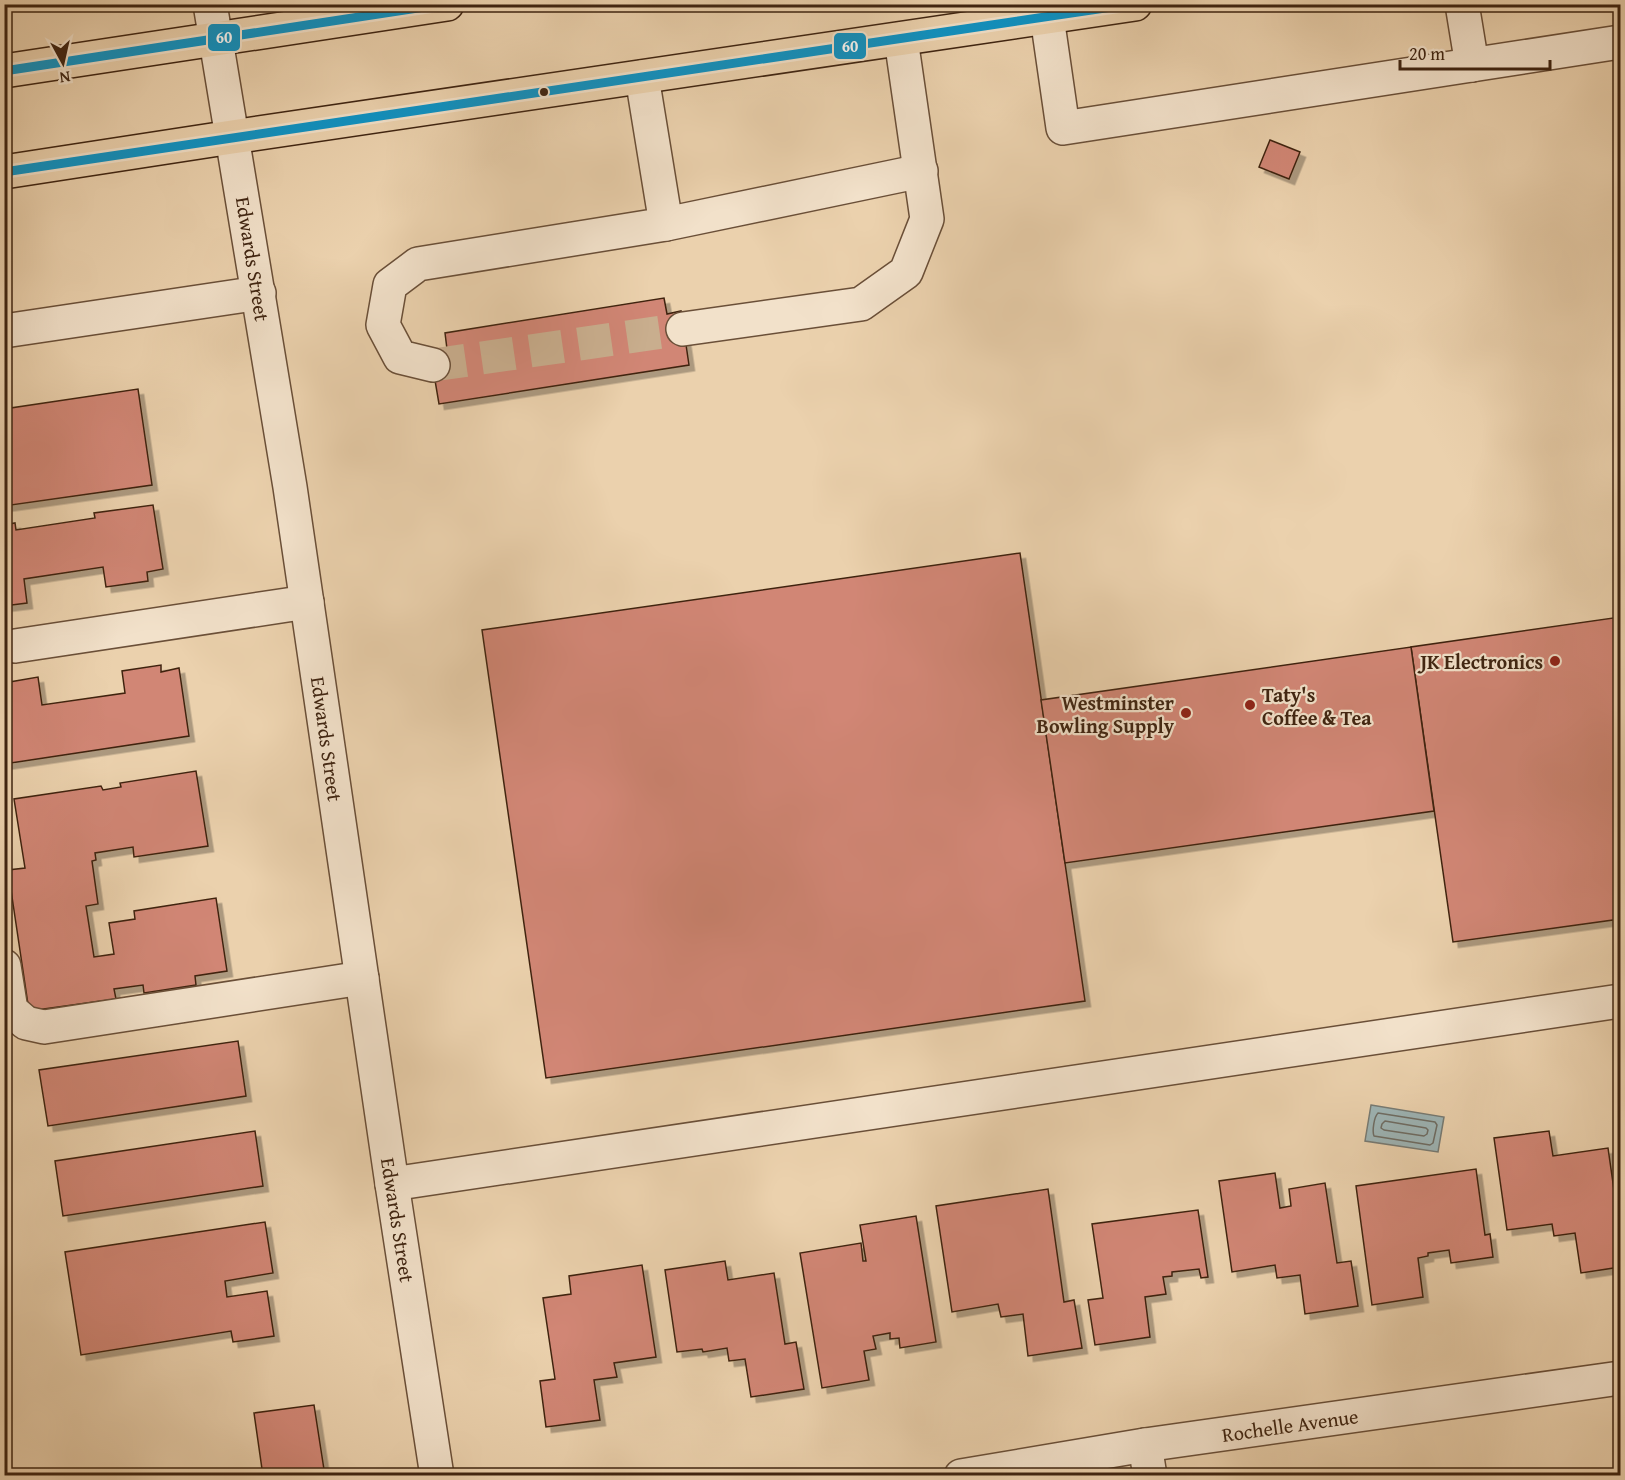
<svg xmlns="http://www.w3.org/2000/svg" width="1625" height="1480" viewBox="0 0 1625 1480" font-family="'Gentium Book Plus',serif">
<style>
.water{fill:#9db4b5;stroke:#777a73;stroke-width:1.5}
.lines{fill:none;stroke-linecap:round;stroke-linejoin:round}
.shore{stroke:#6e6c63;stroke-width:1.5}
.building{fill:#d18675;stroke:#3f2411;stroke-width:1.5;filter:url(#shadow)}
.minor-tunnel{stroke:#c9ae8e;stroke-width:33;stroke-dasharray:33 16;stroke-linecap:butt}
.minor-casing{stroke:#6a4f38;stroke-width:36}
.major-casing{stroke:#3f2411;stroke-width:36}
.minor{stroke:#f2e1ca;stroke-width:33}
.major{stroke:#ebd1ad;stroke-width:33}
.bus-1-casing{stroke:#f2e1ca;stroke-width:14}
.bus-1{stroke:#0d93c5;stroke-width:9}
.bus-dot{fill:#3f2411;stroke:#f2e1ca;stroke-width:2}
.poi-dot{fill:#8f2418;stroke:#f2e1ca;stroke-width:2}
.labels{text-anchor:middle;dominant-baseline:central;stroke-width:4.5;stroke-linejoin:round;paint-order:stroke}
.street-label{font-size:20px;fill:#3f2411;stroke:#f2e1ca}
.poi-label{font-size:20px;font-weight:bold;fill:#3f2411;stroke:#f2e1ca;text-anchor:end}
.line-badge{stroke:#f2e1ca;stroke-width:2}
.badge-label{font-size:16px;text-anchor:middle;font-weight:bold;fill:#fff}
</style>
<defs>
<filter id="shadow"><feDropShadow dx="5.5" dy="5.5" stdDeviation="0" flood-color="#0004"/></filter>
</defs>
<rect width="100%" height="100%" fill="#ebd1ad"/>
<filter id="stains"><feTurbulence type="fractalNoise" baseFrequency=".00333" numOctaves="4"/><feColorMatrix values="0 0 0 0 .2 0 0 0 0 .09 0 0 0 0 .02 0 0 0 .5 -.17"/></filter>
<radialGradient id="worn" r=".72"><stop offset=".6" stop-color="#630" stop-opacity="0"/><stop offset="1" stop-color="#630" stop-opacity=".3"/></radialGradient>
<path class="water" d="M1371 1105 1444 1117 1438 1152 1365 1141Z"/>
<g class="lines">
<g class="shore">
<path d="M1378 1113 1435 1122 1437 1125 1433 1143 1430 1145 1374 1136C1372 1131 1374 1117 1378 1113Z"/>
<path d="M1385 1121 1426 1128 1428 1130 1427 1134 1424 1136 1384 1130 1381 1128 1382 1124Z"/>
</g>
</g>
<g class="building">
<path d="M1270 140 1300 152 1289 179 1259 167Z"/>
<path d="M664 298 667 314 681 311 689 365 439 404 430 351 447 349 445 333Z"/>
<path d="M138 389 152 485 4 506V409Z"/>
<path d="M153 505 163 569 147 572 148 581 106 587 103 567 24 579 27 603 4 606V525L15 523 16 530 95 518 94 513Z"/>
<path d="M1020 553 1085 1001 546 1078 482 630Z"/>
<path d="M1620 617V919L1453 942 1411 647Z"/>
<path d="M1411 647 1434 811 1065 863 1041 700Z"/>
<path d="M161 665V672L179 668 189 736 4 764V683L38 677 42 705 125 693 122 671Z"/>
<path d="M196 771 208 846 134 857 133 847 95 853 96 860 92 861 98 904 86 906 94 957 114 954 109 923 135 919 134 911 216 898 227 971 195 976 196 985 144 993 143 985 114 989 116 999 29 1011 8 870 25 868 14 799 101 786 103 790 121 787 120 783Z"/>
<path d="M238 1041 246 1096 48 1126 39 1070Z"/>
<path d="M255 1131 263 1186 63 1216 55 1161Z"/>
<path d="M1549 1131 1553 1156 1608 1148 1618 1218H1620V1267L1581 1273 1575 1233 1554 1236 1552 1224 1507 1230 1494 1138Z"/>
<path d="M1476 1169 1485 1235 1490 1234 1493 1257 1451 1263 1449 1250 1428 1253V1256L1418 1258 1423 1297 1372 1305 1356 1186Z"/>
<path d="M1275 1173 1280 1208 1291 1206 1289 1189 1325 1183 1337 1263 1351 1261 1358 1306 1305 1314 1300 1275 1277 1278 1275 1265 1232 1272 1219 1181Z"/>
<path d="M1048 1189 1064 1302 1074 1300 1082 1348 1028 1356 1023 1314 1001 1317 998 1304 952 1312 936 1206Z"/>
<path d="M1198 1210 1208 1277 1201 1278 1199 1269 1172 1272V1276L1163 1277 1166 1294 1145 1297 1150 1337 1095 1345 1088 1300 1103 1298 1092 1224Z"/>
<path d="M916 1216 936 1342 900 1348 899 1338 890 1339V1333L873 1336 876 1349 864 1351 869 1380 822 1388 800 1253 861 1243 863 1261H866L860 1225Z"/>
<path d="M265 1222 273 1273 225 1281 227 1297 267 1291 274 1336 233 1342 231 1331 81 1355 65 1252Z"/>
<path d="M725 1261 728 1280 774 1273 785 1344 796 1342 804 1389 751 1397 745 1359 729 1361 727 1348 703 1352 702 1349 677 1352 665 1270Z"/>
<path d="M642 1265 656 1357 614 1363 617 1377 594 1380 600 1420 546 1427 540 1381 555 1379 543 1298 571 1294 569 1276Z"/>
<path d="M314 1405 325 1476H263L254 1413Z"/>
</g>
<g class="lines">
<path class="minor-tunnel" d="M433 365 683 329"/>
<g class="minor-casing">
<g id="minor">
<path d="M210 4 290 487 392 1184 437 1476"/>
<path d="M1462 4 1472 65"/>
<path d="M1047 17 1063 128 1620 42"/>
<path d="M666 224 921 171"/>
<path d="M683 329 861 304 906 272 927 219 901 39"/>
<path d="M4 331 259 293"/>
<path d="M433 365 400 357 383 325 390 285 418 264 666 224 642 77"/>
<path d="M15 646 307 602"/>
<path d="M4 966 11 1010 26 1023 44 1027 362 978"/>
<path d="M392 1184 1620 1001"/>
<path d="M1145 1445 1150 1476"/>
<path d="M961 1476 1145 1445 1620 1378"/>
</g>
</g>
<g class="major-casing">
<g id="major">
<path d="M4 71 447 4"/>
<path d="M4 172 232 137 1135 4"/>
</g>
</g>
<use href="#minor" class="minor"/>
<use href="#major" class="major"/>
<g class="bus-1-casing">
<g id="bus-1">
<path d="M4 71 444 4"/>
<path d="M4 172 1132 4"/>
</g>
</g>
<use href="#bus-1" class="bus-1"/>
</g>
<circle class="bus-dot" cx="544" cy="92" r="5"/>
<g class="poi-dot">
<circle cx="1555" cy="661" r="6"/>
<circle cx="1250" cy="705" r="6"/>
<circle cx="1186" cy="713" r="6"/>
</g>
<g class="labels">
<g class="street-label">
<text transform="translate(253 259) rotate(81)">Edwards Street</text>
<text transform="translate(327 739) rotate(82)">Edwards Street</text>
<text transform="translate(398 1220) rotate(81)">Edwards Street</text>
<text transform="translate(1290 1425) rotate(-8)">Rochelle Avenue</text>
</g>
<g class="poi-label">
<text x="1543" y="661">JK Electronics</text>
<text x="1262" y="694" text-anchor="start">Taty's<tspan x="1262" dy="23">Coffee &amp; Tea</tspan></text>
<text x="1174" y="702">Westminster<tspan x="1174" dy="23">Bowling Supply</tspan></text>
</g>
</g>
<g class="line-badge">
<rect x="207" y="23" width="34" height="29" rx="6" fill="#0d93c5"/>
<rect x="833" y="32" width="34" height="28" rx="6" fill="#0d93c5"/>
</g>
<g class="badge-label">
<text x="224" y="43">60</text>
<text x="850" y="52">60</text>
</g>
<rect width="1625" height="1480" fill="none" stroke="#ebd1ad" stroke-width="24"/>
<rect x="6" y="6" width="1613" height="1468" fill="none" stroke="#3f2411" stroke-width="3"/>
<rect x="12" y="12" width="1601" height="1456" fill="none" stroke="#3f2411" stroke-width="1.5"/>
<g transform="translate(63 63) rotate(172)" stroke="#f2e1ca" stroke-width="4.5" paint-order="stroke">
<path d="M0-4.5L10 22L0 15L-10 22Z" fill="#3f2411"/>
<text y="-9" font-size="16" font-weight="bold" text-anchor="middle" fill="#3f2411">N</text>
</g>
<path d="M1400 60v9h150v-9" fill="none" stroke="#3f2411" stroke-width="3"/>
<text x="1409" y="60" font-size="18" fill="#3f2411" stroke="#f2e1ca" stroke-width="4.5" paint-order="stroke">20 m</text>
<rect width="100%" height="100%" filter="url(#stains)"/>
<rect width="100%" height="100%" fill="url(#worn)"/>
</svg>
